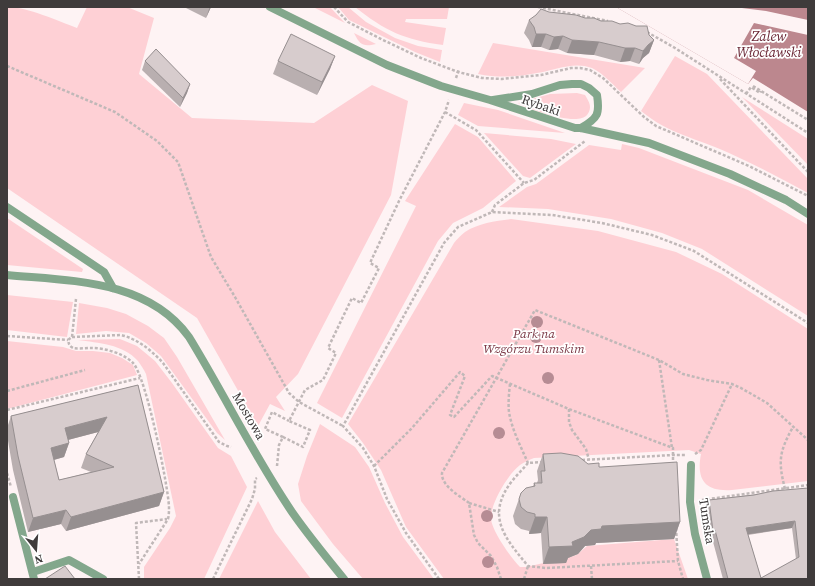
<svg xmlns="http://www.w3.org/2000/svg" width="815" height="586" viewBox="0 0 815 586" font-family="'Source Serif 4',serif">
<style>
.green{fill:#fed0d5}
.water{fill:#bc878e}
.pier{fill:#fef3f4}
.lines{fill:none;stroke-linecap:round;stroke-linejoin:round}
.path{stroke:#c0b8b8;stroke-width:2.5;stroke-dasharray:3 2;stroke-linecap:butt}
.lane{stroke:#83a78c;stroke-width:8}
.street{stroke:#83a78c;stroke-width:8}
.tree{fill:#b68c94}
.wall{fill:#b9afb0;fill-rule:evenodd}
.shaded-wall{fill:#968f90}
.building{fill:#d7cccd;stroke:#968f90;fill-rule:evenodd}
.labels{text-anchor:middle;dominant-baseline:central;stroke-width:3.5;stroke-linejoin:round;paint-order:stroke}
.street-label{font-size:13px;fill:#3f3b3b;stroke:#fff}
.park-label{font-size:13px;font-style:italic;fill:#7b3845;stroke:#fff}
.water-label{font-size:14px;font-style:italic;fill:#6b2937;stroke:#fff}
</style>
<rect width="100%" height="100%" fill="#fef3f4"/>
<g class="green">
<path d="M7 7C28 7 58 21 77 28L87 7H127L154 18 139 74 192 118 314 123 372 85 408 101 391 195 298 374 276 397 285 411 270 404 258 426 197 318 7 188Z"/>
<path d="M313 7H330L345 23Z"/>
<path d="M338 7H348L366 22 395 38 418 46 442 50 440 62 415 52 349 20Z"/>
<path d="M355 7H449L447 19H406L405 22 446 28 443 45C405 40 385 31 355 7Z"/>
<path d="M354 33 376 44C363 47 360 45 354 33Z"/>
<path d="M493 43 645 68 621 92C612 84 603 73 592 68 574 61 555 70 537 73 518 77 498 78 478 74Z"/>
<path d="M675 56 707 74 808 179V193C782 179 756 165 729 153 696 138 669 134 641 111Z"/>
<path d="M577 93 585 95C589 102 593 107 587 115 577 127 530 109 518 103L550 94Z"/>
<path d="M742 97 808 139V165Z"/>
<path d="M464 103 498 110 565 133 478 126 458 115Z"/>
<path d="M455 124 478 137 516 181 483 208 453 223 438 241 342 418 317 403 416 206 405 201Z"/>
<path d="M484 133 551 139 576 144 530 178 523 176Z"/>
<path d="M622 144 639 148 748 190 808 225V316L702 249 662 233 611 219 548 209 499 207 527 187 536 184 589 145 621 150Z"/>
<path d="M7 218 83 269 82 272 7 265Z"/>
<path d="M511 219 598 231 676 252 722 274 808 329V481L732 490C705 492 696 480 701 454L689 450 534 458C529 460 524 462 520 465 508 474 490 504 491 519 492 531 511 558 520 567H526L574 556 578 554 587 546 674 539 688 579H444L406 527 381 470 363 443 348 424 454 243C457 239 461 235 465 232 478 223 496 221 511 219Z"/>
<path d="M7 295 73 302 67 337 7 330Z"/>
<path d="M79 303 107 308 126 314 148 326 164 338 177 357 225 440 217 433 161 356 146 343 129 333 106 331 76 334Z"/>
<path d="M120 339 137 346 155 361 172 383 218 448 231 456 247 487 204 579H144V567L170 528 176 516 146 374C144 370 141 365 138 361 123 344 98 343 78 340Z"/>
<path d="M7 341 63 347 76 351H93L110 353 122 358 133 365 137 375 7 409Z"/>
<path d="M320 424 355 447 369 467 385 503 403 537 434 579H363L333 544 301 501 298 484 307 456Z"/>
<path d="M258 501 275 532 311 579H219Z"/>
</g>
<path class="water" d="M616 7H808V112L753 78 748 84Z"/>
<path class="pier" d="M616 7H734L766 11 808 20V35L754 23 734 58 756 71 748 84Z"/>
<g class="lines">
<g class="path">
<path d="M334 7 348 22 383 40 421 58 458 72 482 78 502 79 541 75 571 68H580L590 70 603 78 644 117 656 126 749 166 808 196"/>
<path d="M538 7 608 21"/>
<path d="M647 32 675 48 808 133"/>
<path d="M7 66 115 112 157 141 178 162 211 257 235 297 289 393 299 402 343 426"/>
<path d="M456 78 459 69"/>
<path d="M720 79 808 172"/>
<path d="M753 86 808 120"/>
<path d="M746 94 751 87 760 93 761 91"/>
<path d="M445 112 476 130 524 183"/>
<path d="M492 212 495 205 524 183 534 180 585 141"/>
<path d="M76 299 72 337 68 340C69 344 69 346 73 348 78 349 85 348 91 348 105 348 123 353 133 363 146 376 168 485 169 507 169 511 169 515 168 519L139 564"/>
<path d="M7 336 68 340"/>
<path d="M72 337 121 335C138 339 152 351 163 363L219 442 227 446 231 447"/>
<path d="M659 360 672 448"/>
<path d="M510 384C509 393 508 403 509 412 512 430 521 447 528 463"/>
<path d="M7 391 85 370"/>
<path d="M569 409V422L572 430 586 449 589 460"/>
<path d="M7 410 140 378"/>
<path d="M283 437 303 447 310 430 289 421 305 390 323 380 336 353 328 348 352 298 361 303 379 268 370 263 399 201 445 112 449 100"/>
<path d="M695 454 701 450 732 384"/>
<path d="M582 460 673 455H685"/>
<path d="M543 462 528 463C523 469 517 475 512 481 485 516 505 538 528 566L546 568 678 561"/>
<path d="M277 466 279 445 283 437 265 429 272 412 289 421"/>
<path d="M374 466 412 428 460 372 465 376 450 415 454 417 492 376 569 409 673 448V465"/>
<path d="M7 473 11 487"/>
<path d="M785 489C778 461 779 452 793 427"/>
<path d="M702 500 808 485"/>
<path d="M469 503 499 512"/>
<path d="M676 528 678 561 683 579"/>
<path d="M591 566 592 579"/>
<path d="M139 579 136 523 167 519"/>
<path d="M213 579 252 499 255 489V479L257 478"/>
<path d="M439 579 406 533 387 499 374 466 363 448 343 426 444 243 458 227 492 212 552 215 602 223 652 235 694 251 808 323"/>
<path d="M501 579 497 567 491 556 478 543 474 535 469 503C460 496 441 486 442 473L535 310 659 360 683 374 707 380 732 384 741 388 767 403 808 440"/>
<path d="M524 579 528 566"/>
</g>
<path class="lane" d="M33 572 69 560 103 579"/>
<g class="street">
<path d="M270 7 387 65 441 86 490 100 575 128H581L649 143 730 174 786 200 808 214"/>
<path d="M493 100 532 94 560 85 572 84H581L589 88 597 95C600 114 598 118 581 128"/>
<path d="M7 207 104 272 113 288"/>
<path d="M7 275C70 281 147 279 189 337 224 394 254 456 292 512 308 535 326 557 344 579"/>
<path d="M691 465 690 502 695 534 707 579"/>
<path d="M13 497 34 579"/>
</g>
</g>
<g class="tree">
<circle cx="537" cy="322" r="6"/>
<circle cx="536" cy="337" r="6"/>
<circle cx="548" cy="378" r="6"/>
<circle cx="499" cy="433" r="6"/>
<circle cx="487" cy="516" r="6"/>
<circle cx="488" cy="562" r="6"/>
</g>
<g class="wall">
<path d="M184 7H211L206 18Z"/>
<path d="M549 12 585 18 620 24 649 35 654 40 649 53 643 58 639 64 630 61 620 62 594 55 567 53 558 49 549 50 541 47H532L529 40 524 33 529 20Z"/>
<path d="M335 56 330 69 317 95 273 74 278 61Z"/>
<path d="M145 61 190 84 187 93 180 107 142 70Z"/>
<path d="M138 385 164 492 159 506 66 531 61 524 28 532 13 470 7 435V428L11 416ZM98 432 86 454 81 468 91 472 59 480 54 460 64 457 69 443 68 440Z"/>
<path d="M543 454 599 467 680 522 674 539 596 543 595 545 585 546 578 554 568 558 566 563 543 564 541 533 529 534V531L521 529 515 524 513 516 521 493 533 487 534 483H537L538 480 537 471Z"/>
<path d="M808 488V579H723L712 538H711L707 508 709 500ZM792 528 796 559 761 578 748 535Z"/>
</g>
<g class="shaded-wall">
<path d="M210 7H211L206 18 209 9Z"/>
<path d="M536 34H546L541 47H532Z"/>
<path d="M563 36 558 49 549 50 554 37Z"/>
<path d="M572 40 599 42 594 55 567 53Z"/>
<path d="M654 40 649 53 643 58 639 64 643 51 648 45Z"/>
<path d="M625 48H635L630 61 620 62Z"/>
<path d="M335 56 330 69 317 95 322 82Z"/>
<path d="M190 84 187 93 180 107 183 98Z"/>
<path d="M107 417 102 431 60 442 65 428Z"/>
<path d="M69 443 64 457 46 462 51 448Z"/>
<path d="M164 492 159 506 66 531 71 517Z"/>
<path d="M66 510 61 524 28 532 33 518Z"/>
<path d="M535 517H547L541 533 529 534Z"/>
<path d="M795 521 792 528 743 535 746 528Z"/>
<path d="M680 522 674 539 596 543 595 545 585 546 578 554 568 558 566 563 543 564 549 547 572 542 591 530 602 526Z"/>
<path d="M715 530 712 538H711L713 531Z"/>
</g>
<g class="building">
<path d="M541 9 549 12 576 15 585 18H594L601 21H612L620 24 628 23 636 26H647L649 35 654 40 648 45 643 51 635 48H625L599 42 572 40 563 36 554 37 546 34H536L534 27 529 20 536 15Z"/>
<path d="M291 34 335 56 322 82 278 61Z"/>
<path d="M156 49 190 84 183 98 145 61Z"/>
<path d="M138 385 164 492 71 517 66 510 33 518 18 456 11 416ZM107 417 86 454 114 467 59 480 51 448 69 443 65 428Z"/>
<path d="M561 453 578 456 588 464 599 463V467H601L677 462 680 522 602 526 601 529 591 530 584 537 572 542 573 546 549 547 547 517H535V514L527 512 521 507 519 499 521 493 526 488 535 486 534 483H542L541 471H545L543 454Z"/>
<path d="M808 488V578L807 579H728L715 530 713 531 709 500 754 495 773 491ZM795 521 799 557 761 578 746 528Z"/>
<path d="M65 566 75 579H45Z"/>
</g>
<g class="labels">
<g class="street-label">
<text transform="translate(541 105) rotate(19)">Rybaki</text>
<text transform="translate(249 416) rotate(60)">Mostowa</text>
<text transform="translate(707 521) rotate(81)">Tumska</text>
</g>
<g class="park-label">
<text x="534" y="333">Park na<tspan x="534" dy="15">Wzgórzu Tumskim</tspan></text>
</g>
<g class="water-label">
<text x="769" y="36">Zalew<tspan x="769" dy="16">Włocławski</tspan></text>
</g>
</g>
<rect width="815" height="586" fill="none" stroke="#3f3b3b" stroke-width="16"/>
<g transform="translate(36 550) rotate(163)" stroke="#ffffff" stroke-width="3" paint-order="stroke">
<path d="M0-3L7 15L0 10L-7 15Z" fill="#3f3b3b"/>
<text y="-6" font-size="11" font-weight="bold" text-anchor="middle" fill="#3f3b3b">N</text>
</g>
</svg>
